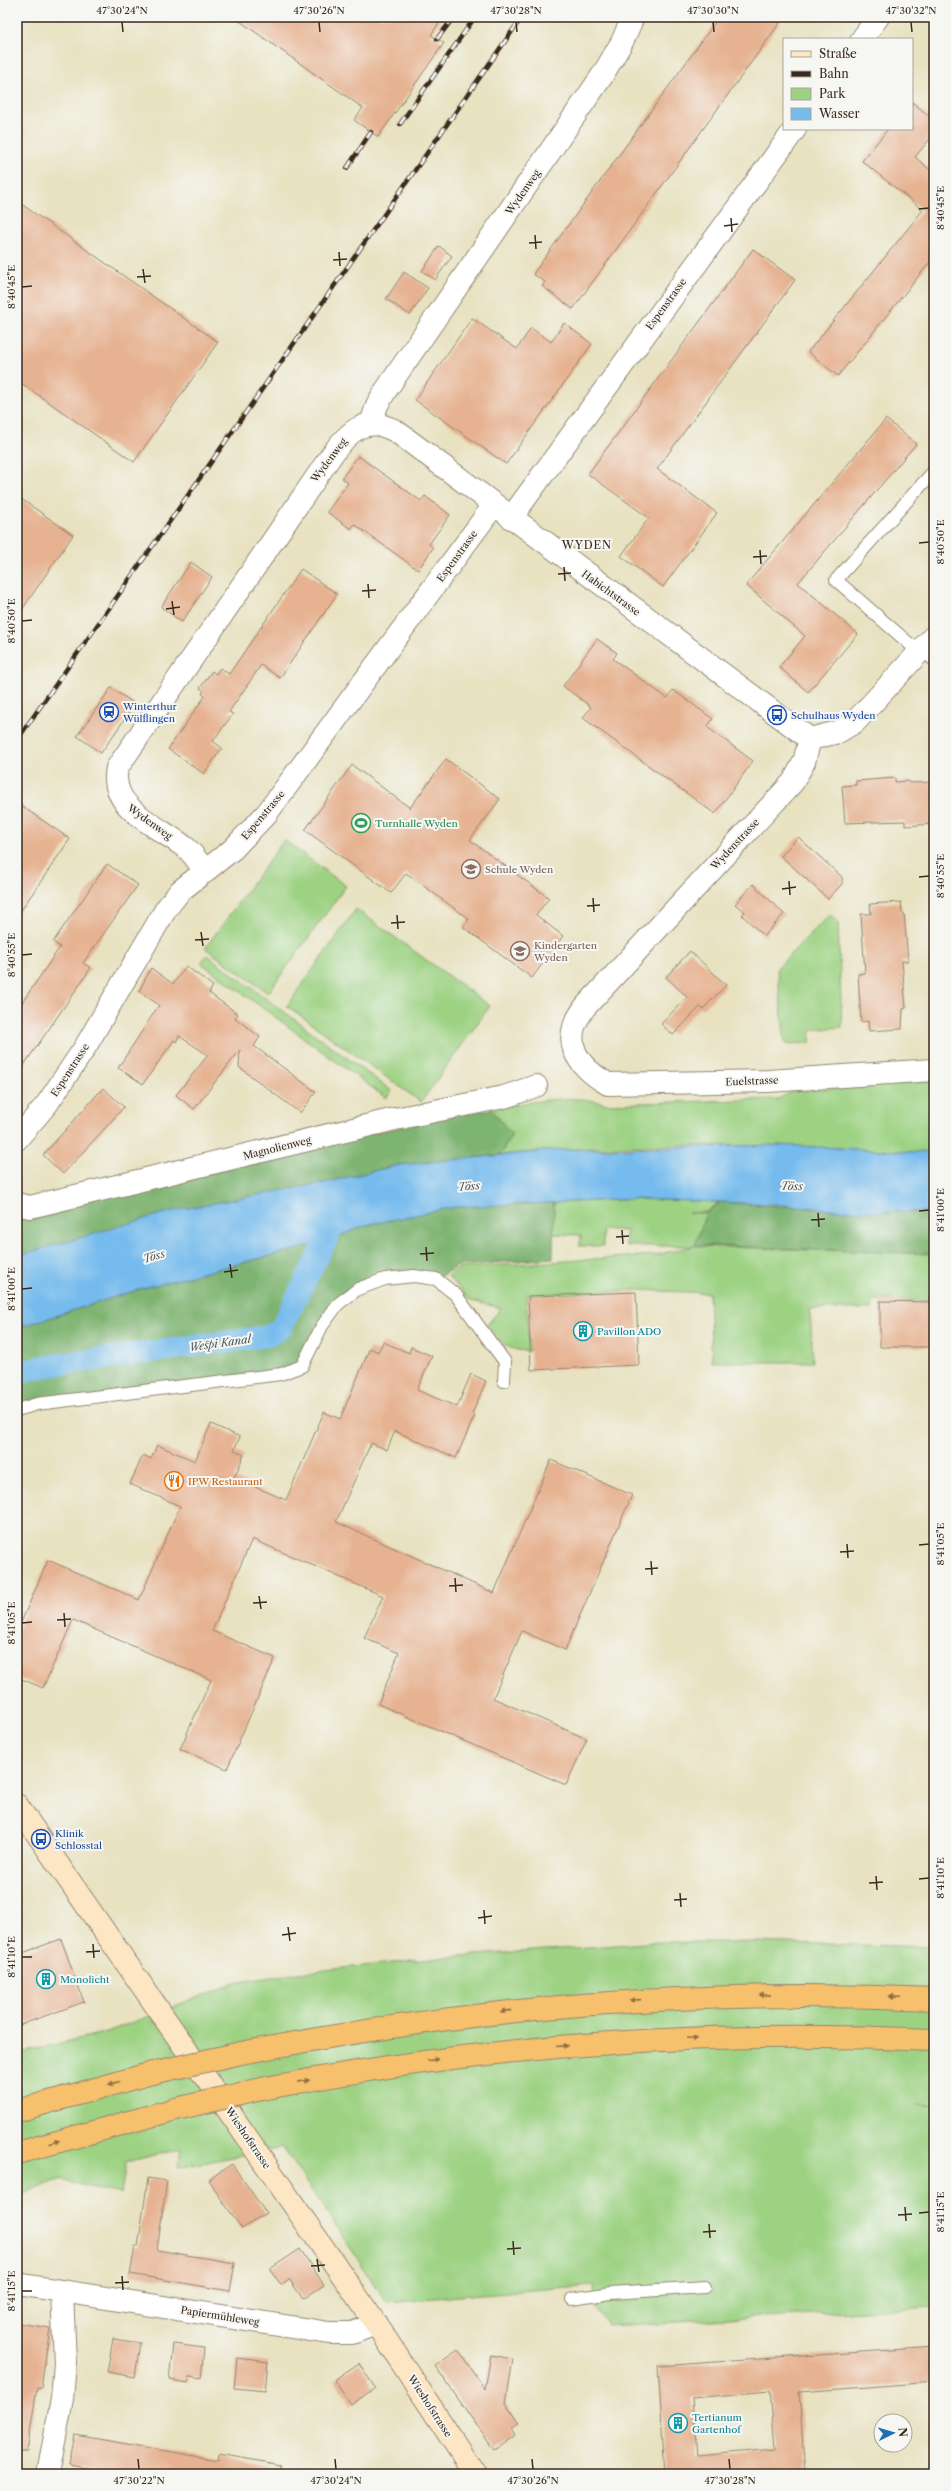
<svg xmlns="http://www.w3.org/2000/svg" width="951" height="2491" viewBox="0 0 951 2491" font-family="'Libre Caslon Text',serif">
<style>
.green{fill:#9dd283;stroke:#6c7e50}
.forest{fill:#7eb471;stroke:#5c6f48}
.water{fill:#76bbed;stroke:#587286}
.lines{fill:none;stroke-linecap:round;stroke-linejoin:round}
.canal{stroke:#76bbed;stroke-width:22}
.building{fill:#e6b291;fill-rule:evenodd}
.service-casing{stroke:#928670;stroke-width:14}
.minor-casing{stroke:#928670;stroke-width:24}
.secondary-casing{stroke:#928670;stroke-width:24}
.motorway-casing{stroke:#928670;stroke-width:24}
.service{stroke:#fff;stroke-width:12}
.minor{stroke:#fff;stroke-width:22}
.secondary{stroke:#fce6c4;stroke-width:22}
.motorway{stroke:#f7c06c;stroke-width:22}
.rail-casing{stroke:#3b2a1e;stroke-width:4.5}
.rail{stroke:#f6f6f2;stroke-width:3;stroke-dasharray:9;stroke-linecap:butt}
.motorway-bridge-casing{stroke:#928670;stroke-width:24;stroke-linecap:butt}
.motorway-bridge{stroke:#f7c06c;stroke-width:22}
.oneway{fill:#906e41}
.ticks{fill:none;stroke:#3b2a1e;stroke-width:1.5}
.labels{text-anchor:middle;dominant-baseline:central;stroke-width:4;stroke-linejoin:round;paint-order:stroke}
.street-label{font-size:10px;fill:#3b2a1e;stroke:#f6f6f2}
.transit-label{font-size:10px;fill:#164399;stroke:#f6f6f2;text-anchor:start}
.leisure-label{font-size:10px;fill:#27864d;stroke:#f6f6f2;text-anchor:start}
.education-label{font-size:10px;fill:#785e54;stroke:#f6f6f2;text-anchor:start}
.culture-label{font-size:10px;fill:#0d838f;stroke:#f6f6f2;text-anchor:start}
.food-label{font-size:10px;fill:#c56008;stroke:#f6f6f2;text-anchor:start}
.neighbourhood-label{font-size:11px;letter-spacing:1px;fill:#3b2a1e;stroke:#f6f6f2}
.water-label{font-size:11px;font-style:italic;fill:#4d565c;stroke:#f6f6f2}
.neatline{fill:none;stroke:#3b2a1e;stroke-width:1.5}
.ticks-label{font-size:10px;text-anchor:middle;fill:#3b2a1e}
</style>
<rect width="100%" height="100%" fill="#f6f6f2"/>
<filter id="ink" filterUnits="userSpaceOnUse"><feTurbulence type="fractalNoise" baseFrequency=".025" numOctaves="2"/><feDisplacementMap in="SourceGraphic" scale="8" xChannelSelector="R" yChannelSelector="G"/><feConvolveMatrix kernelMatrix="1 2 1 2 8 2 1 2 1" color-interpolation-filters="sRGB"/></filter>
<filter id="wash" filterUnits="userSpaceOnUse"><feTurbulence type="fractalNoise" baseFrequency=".012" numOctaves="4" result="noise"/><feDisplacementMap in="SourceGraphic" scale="16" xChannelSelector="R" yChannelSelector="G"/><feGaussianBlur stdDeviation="0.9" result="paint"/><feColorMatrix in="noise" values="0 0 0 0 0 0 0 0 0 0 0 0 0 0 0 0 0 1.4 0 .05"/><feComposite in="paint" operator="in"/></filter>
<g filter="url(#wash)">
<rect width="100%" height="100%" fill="#e8e2c1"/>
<g class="green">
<path d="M284 840 346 886 268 993 205 948Z"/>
<path d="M356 909 490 1006 421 1102 287 1006Z"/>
<path d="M830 914 838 922 842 1027 811 1030 810 1043 785 1044 777 968Z"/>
<path d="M207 955 392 1091 386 1098 201 963Z"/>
<path d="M934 1080V1153C790 1145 645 1140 500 1155L512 1135 491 1109C527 1103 571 1092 606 1104L778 1099 791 1092Z"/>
<path d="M637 1199 720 1202 706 1212 688 1213H706L695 1246 934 1254V1301L873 1300 872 1309H810L813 1362H712L709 1293 638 1290 526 1295 529 1351C506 1351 501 1342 487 1325L501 1308 471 1301 448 1276 459 1268 656 1255 695 1246H626V1231L603 1229V1246H579L581 1235 553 1234 554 1203Z"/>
<path d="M660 1942H753L934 1947V2105L916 2104 934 2106V2307L607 2326 595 2307 593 2285 387 2302 282 2147 178 2168 181 2149 126 2162 121 2194 59 2180 17 2196V2054L107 2032 238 1982 306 1972 460 1956Z"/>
</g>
<g class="forest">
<path d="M491 1109 512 1135 500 1155 399 1165 17 1256V1204Z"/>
<path d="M721 1202 848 1211 934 1212V1254L695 1245 706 1213Z"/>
<path d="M554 1203 553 1258 457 1266 436 1279H385L338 1304 302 1366 17 1410V1328L143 1288 325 1242 366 1225 455 1207Z"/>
</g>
<path class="water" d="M780 1145 934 1153V1212L848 1211 772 1204 638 1199 455 1207 366 1225 325 1242 143 1288 17 1328V1256L172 1211 328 1182 399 1165 557 1150Z"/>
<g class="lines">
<path class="canal" d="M17 1374 40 1367 268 1336 281 1328 339 1215"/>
</g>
<g id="blocks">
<g class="building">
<path d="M234 17H443L431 35 444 43 378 137 354 120 363 108Z"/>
<path d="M719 17H784L573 309 542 286 545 282 533 274Z"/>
<path d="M912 102 934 120V134L915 157 934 173V257L838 376 808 352 923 210 862 161 888 129H912Z"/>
<path d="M17 201 218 342 134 462 17 380Z"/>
<path d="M439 246 452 256 435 280 422 271Z"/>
<path d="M753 249 795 280 657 469 717 513 663 587 621 556 649 518 588 474Z"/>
<path d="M404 272 428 288 410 315 386 299Z"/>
<path d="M472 318 517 349 531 328 551 342 564 323 592 344 506 464 415 400Z"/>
<path d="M886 419 916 444 798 583 858 634 808 692 779 667 805 636 746 585Z"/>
<path d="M358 456 421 501 425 496 450 515 429 544 433 548 418 570 354 524 351 529 327 512 348 483 342 478Z"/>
<path d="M17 496 73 535 17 617Z"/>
<path d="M191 562 212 577 182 622 161 607Z"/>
<path d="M301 569 337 594 280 678 261 665 229 712 233 714 213 741 222 748 204 774 168 749 205 696 202 694 204 691 200 688 212 671 216 674 220 668 229 674Z"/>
<path d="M597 639 617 653 613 659 667 698 673 690 713 719 707 727 753 761 715 814 583 718 591 707 563 686Z"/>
<path d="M111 688 135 704 101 753 77 736Z"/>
<path d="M446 759 500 799 470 840 549 898 536 915 563 936 532 978 463 927 469 919 406 873 391 893 305 830 352 765 410 808Z"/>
<path d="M895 778V782L909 781V783L934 782V824L905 826V821L845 823 842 786 856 785V781Z"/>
<path d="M17 803 70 839 17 916Z"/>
<path d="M798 837 842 877V884L828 899 781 856Z"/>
<path d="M107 864 138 885 83 963 91 968 17 1075V1010L60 947 53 942Z"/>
<path d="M753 884 784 914 764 936 742 915 745 912 735 904Z"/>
<path d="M901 902 902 913H904L908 961H902L906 1008 903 1009 902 1029 869 1031 868 1021 861 1022 858 974 865 973 861 914H871L870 904Z"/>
<path d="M690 951 726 985 703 1009 700 1007 673 1035 661 1024 687 997 666 977Z"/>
<path d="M186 966 213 986 209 993 238 1014 235 1018 260 1037 254 1046 316 1092 300 1113 239 1067 240 1050 194 1109 176 1095 208 1055 179 1036 176 1042 174 1040 143 1084 118 1068 159 1005 139 991 151 968 173 984Z"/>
<path d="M103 1088 124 1107 63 1174 43 1155Z"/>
<path d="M636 1292 639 1365 531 1370 528 1296Z"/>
<path d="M880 1301 934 1302V1347H880Z"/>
<path d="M383 1342 409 1353 411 1347 432 1356 417 1390 457 1407 471 1374 486 1381 472 1414 475 1415 456 1458 395 1431 387 1450 371 1443 336 1522 494 1593 551 1460 632 1495 565 1650 522 1631 493 1698 587 1739 566 1785 378 1704 399 1653 364 1638 383 1596 252 1539 212 1631 275 1658 227 1769 180 1749 211 1680 73 1620 43 1688 17 1677V1632L48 1560 139 1600 180 1506 130 1484 143 1455 151 1459 157 1445 195 1461 211 1424 240 1437 234 1450 244 1455 234 1478 286 1500 324 1412 340 1419 370 1348 378 1352Z"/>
<path d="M61 1939 84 2002 17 2026V1955Z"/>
<path d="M232 2164 266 2213 242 2229 208 2180Z"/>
<path d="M148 2178 167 2181 157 2250 235 2263 230 2291 130 2274 135 2247H138Z"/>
<path d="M300 2249 324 2285 303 2299 289 2279 281 2285 270 2269Z"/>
<path d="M17 2323 50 2328 41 2388 37 2387 27 2452H17Z"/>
<path d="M113 2339 140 2343 135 2377 107 2372Z"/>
<path d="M173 2344 204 2348 201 2378 190 2376 189 2383 169 2380Z"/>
<path d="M934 2347V2382L799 2392 805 2474H665L658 2366ZM770 2391 775 2449 697 2456 692 2398Z"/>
<path d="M458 2350 485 2389 491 2355 513 2359 506 2404 519 2424 511 2429 515 2436 494 2450 435 2366Z"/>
<path d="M237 2358 268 2362 265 2391 234 2388Z"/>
<path d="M359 2363 375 2388 351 2405 334 2380Z"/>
<path d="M75 2435 218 2460 219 2454 281 2465 280 2474H123L69 2465Z"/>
</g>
</g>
</g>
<g filter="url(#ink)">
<use href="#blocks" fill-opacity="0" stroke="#928670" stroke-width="1"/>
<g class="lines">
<g class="service-casing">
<g id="service">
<path d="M922 650 934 660"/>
<path d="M919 652 836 580 934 471"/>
<path d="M17 1410 37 1404 281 1374 302 1366 322 1326 338 1304 358 1289 385 1279 414 1276 436 1279 456 1295 505 1362 504 1381"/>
<path d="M572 2299 611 2293 705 2287"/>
</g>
</g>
<g class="minor-casing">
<g id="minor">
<path d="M862 39 878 17"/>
<path d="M371 424 377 405 386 390 602 76 622 42 633 17"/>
<path d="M511 518 795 129"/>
<path d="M810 739 804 762 793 782 585 1007C581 1013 576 1020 574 1027 566 1053 587 1072 608 1084L768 1081 934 1070"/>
<path d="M810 739 838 732 855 722 934 636"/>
<path d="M205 872C199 863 194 854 186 848 159 826 108 809 117 768L333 453C351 429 367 415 397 432L810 739"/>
<path d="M17 1139 47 1104 84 1049 166 909 180 891 233 849 267 813 494 505"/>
<path d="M17 1204 30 1207 395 1119 504 1097 536 1086"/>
<path d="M17 2284 329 2333H352L376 2324"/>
<path d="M48 2474 62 2399 65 2363 62 2292"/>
</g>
</g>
<g class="secondary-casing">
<path id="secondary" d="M17 1805 376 2324 475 2474"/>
</g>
<g class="motorway-casing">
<g id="motorway">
<path d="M241 2053C474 2007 697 1988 934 1999"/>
<path d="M266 2088C487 2045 710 2029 934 2040"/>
<path d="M17 2111 152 2073"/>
<path d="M17 2153 176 2109"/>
</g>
</g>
<use href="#service" class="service"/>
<use href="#minor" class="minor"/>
<use href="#secondary" class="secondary"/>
<use href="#motorway" class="motorway"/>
<g class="rail-casing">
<g id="rail">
<path d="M437 39 454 17"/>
<path d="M400 124 475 17"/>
<path d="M347 168 371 132"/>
<path d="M17 740 522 17"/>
</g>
</g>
<use href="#rail" class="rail"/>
<g class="motorway-bridge-casing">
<g id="motorway-bridge">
<path d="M152 2073 241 2053"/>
<path d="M176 2109 266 2088"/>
</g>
</g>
<use href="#motorway-bridge" class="motorway-bridge"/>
</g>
<defs><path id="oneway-solid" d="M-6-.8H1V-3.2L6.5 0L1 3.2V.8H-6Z"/></defs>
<g class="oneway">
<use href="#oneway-solid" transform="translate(765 1995) rotate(179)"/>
<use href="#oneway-solid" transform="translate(895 1997) rotate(-178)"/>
<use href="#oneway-solid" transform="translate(635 2000) rotate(176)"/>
<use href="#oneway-solid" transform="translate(506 2011) rotate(174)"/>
<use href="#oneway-solid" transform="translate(692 2038) rotate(-2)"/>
<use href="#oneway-solid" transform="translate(562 2046) rotate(-5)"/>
<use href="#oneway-solid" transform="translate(433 2060) rotate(-7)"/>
<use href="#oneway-solid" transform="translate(304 2081) rotate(-11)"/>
<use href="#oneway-solid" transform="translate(114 2083) rotate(165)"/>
<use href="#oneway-solid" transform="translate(54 2142) rotate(-16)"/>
</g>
</g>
<path class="ticks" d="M122 22 123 32M319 22 320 32M516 22 517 32M713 22 714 32M911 22 912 32M919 209 929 208M731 218 732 232M724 226 738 224M535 235 536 249M529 243 542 242M339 252 340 266M333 260 347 259M143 269 145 283M137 277 151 276M22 287 32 286M919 543 929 542M760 550 761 564M753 557 767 556M564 567 565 581M558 574 571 573M368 584 369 598M362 591 376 590M172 601 174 615M166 609 180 607M22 621 32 620M919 877 929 876M789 881 790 895M782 889 796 887M593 898 594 912M587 906 600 905M397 915 398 929M391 923 405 922M201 932 203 946M195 940 209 939M22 955 32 954M919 1211 929 1210M818 1213 819 1227M811 1220 825 1219M622 1230 623 1244M616 1237 629 1236M426 1247 427 1261M420 1254 434 1253M230 1264 232 1278M224 1272 238 1270M22 1289 32 1288M847 1544 848 1558M919 1545 929 1544M840 1552 854 1551M651 1561 652 1575M645 1569 658 1568M455 1578 456 1592M449 1586 463 1585M259 1596 261 1609M253 1603 267 1602M64 1613 65 1627M57 1620 71 1619M22 1623 32 1622M876 1876 877 1890M919 1879 929 1878M869 1883 883 1882M680 1893 681 1907M674 1900 687 1899M484 1910 485 1924M478 1918 492 1916M288 1927 290 1941M282 1935 296 1933M93 1944 94 1958M86 1952 100 1951M22 1957H32M905 2207 906 2221M919 2213 929 2212M898 2215 912 2214M709 2224 710 2238M703 2232 716 2231M513 2241 514 2255M507 2249 521 2248M317 2259 319 2272M311 2266 325 2265M122 2276 123 2290M115 2283 129 2282M22 2291H32M138 2459 139 2469M335 2459 336 2469M532 2459 533 2469M729 2459 730 2469"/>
<defs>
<g id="station-ring" transform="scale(1)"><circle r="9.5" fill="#f6f6f2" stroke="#1a4fb4" stroke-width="1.5"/><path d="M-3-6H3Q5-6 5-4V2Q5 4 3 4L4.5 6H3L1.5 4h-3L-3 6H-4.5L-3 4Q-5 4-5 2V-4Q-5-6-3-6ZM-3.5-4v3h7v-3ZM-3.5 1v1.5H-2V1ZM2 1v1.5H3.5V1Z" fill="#1a4fb4"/></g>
<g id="bus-ring" transform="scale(1)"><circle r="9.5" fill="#f6f6f2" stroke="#1a4fb4" stroke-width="1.5"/><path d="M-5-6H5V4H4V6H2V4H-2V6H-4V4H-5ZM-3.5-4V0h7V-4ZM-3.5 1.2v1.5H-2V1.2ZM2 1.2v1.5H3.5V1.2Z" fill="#1a4fb4"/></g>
<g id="stadium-ring" transform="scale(1)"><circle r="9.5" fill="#f6f6f2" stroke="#2e9e5b" stroke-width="1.5"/><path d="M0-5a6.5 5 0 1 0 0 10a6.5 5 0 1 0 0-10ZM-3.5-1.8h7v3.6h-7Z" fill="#2e9e5b"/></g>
<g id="school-ring" transform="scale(1)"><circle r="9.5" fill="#f6f6f2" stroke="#8d6e63" stroke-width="1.5"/><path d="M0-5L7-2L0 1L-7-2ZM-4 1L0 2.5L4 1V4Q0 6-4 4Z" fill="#8d6e63"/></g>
<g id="building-ring" transform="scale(1)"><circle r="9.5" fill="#f6f6f2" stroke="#0f9aa8" stroke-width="1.5"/><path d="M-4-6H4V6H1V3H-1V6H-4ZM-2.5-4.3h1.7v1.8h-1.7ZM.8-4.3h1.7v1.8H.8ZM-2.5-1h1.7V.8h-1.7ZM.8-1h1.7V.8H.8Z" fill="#0f9aa8"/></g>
<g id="restaurant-ring" transform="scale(1)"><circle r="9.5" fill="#f6f6f2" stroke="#e8710a" stroke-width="1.5"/><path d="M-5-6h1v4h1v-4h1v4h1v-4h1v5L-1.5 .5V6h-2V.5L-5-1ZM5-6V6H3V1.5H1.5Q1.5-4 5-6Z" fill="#e8710a"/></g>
</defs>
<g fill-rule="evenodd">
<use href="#station-ring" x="109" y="712"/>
<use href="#bus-ring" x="777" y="715"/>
<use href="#stadium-ring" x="361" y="823"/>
<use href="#school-ring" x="471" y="869"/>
<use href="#school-ring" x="520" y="951"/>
<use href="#building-ring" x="583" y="1331"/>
<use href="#restaurant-ring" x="174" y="1481"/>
<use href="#bus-ring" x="41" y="1839"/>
<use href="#building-ring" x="46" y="1979"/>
<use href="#building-ring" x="678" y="2423"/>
</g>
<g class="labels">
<g class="street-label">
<text transform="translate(523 192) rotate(-55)">Wydenweg</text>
<text transform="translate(666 304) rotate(-54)">Espenstrasse</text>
<text transform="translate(329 460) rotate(-53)">Wydenweg</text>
<text transform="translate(457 556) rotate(-54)">Espenstrasse</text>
<text transform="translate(611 593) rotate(36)">Habichtstrasse</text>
<text transform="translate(263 815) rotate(-50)">Espenstrasse</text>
<text transform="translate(150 822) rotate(36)">Wydenweg</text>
<text transform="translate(735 844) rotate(-47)">Wydenstrasse</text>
<text transform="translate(70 1070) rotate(-57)">Espenstrasse</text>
<text transform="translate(752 1081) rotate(-2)">Euelstrasse</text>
<text transform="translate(277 1148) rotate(-14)">Magnolienweg</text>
<text transform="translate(248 2138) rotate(56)">Wieshofstrasse</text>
<text transform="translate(220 2316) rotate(9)">Papiermühleweg</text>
<text transform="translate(430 2406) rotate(57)">Wieshofstrasse</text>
</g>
<g class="transit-label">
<text x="123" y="706">Winterthur<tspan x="123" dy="12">Wülflingen</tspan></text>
<text x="791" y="715">Schulhaus Wyden</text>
<text x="55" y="1833">Klinik<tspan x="55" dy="12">Schlosstal</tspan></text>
</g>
<g class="leisure-label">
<text x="375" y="823">Turnhalle Wyden</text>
</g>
<g class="education-label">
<text x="485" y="869">Schule Wyden</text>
<text x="534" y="945">Kindergarten<tspan x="534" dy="12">Wyden</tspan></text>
</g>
<g class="culture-label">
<text x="597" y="1331">Pavillon ADO</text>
<text x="60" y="1979">Monolicht</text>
<text x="692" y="2417">Tertianum<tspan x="692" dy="12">Gartenhof</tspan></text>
</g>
<g class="food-label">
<text x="188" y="1481">IPW Restaurant</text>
</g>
<g class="neighbourhood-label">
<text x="587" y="545">WYDEN</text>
</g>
<g class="water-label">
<text transform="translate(469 1186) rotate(-4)">Töss</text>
<text transform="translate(792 1186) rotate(1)">Töss</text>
<text transform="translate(154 1256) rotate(-16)">Töss</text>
<text transform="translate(220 1343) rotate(-8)">Wespi Kanal</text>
</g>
</g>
<rect width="951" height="2491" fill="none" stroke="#f6f6f2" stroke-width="44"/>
<rect x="783" y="38" width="130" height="92" fill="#f6f6f2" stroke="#aba49d"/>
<rect x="791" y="51" width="20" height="6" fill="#fce6c4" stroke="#aba49d"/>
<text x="819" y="58" font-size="12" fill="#3b2a1e">Straße</text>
<rect x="791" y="71" width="20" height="6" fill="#3b2a1e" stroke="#aba49d"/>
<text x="819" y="78" font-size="12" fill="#3b2a1e">Bahn</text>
<rect x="791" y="88" width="20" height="12" fill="#9dd283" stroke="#aba49d"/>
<text x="819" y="98" font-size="12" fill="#3b2a1e">Park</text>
<rect x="791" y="108" width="20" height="12" fill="#76bbed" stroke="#aba49d"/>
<text x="819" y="118" font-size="12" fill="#3b2a1e">Wasser</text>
<g transform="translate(893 2433) rotate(85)"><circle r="19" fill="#f6f6f2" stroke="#aba49d"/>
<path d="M0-3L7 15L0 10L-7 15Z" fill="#1f6fb2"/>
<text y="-6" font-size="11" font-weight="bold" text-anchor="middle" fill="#3b2a1e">N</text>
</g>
<rect x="22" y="22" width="907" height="2447" class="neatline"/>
<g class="ticks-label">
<text x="122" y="14">47°30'24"N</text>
<text x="319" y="14">47°30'26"N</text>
<text x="516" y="14">47°30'28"N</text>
<text x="713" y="14">47°30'30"N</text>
<text x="911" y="14">47°30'32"N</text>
<text transform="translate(940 208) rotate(-90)" y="4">8°40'45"E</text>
<text transform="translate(11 287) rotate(-90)" y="4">8°40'45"E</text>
<text transform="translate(940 542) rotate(-90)" y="4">8°40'50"E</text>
<text transform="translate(11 621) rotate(-90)" y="4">8°40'50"E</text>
<text transform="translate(940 876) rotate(-90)" y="4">8°40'55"E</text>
<text transform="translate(11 955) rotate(-90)" y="4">8°40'55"E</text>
<text transform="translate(940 1210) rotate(-90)" y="4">8°41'00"E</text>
<text transform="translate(11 1289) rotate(-90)" y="4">8°41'00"E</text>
<text transform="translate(940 1544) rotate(-90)" y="4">8°41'05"E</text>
<text transform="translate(11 1623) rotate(-90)" y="4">8°41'05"E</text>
<text transform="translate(940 1878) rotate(-90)" y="4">8°41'10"E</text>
<text transform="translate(11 1957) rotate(-90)" y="4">8°41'10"E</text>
<text transform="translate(940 2212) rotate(-90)" y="4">8°41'15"E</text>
<text transform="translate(11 2291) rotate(-90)" y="4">8°41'15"E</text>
<text x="139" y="2484">47°30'22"N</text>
<text x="336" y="2484">47°30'24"N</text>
<text x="533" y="2484">47°30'26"N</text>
<text x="730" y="2484">47°30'28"N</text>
</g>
</svg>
